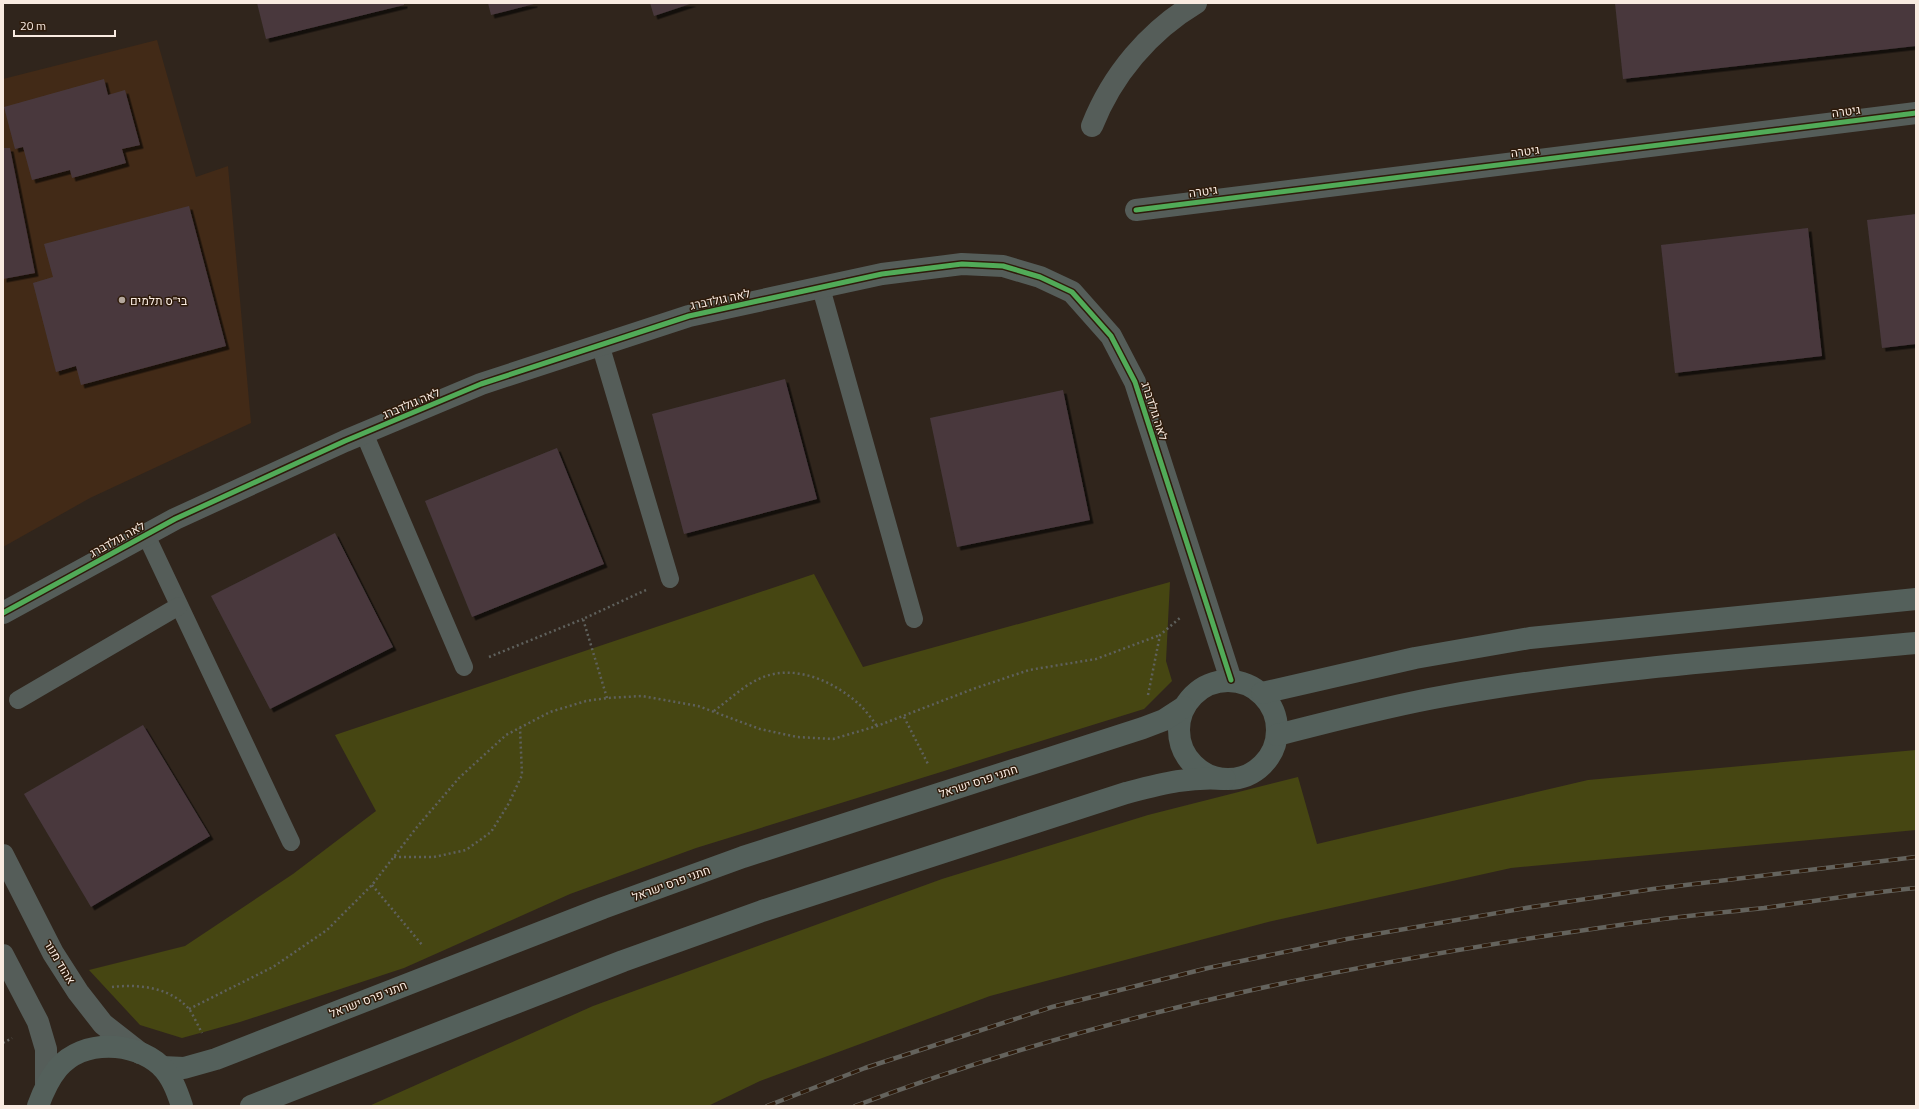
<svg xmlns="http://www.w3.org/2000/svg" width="1919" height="1109" viewBox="0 0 1919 1109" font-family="'Titillium Web',Heebo,sans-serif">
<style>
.built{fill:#422a17}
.green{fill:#464612}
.building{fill:#48393e;filter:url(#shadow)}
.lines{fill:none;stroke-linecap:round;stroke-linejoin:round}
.path{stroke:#5f615d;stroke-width:2.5;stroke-dasharray:2 3;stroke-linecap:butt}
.service{stroke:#555d59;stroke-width:18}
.minor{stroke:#555d59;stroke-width:22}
.secondary{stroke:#54605b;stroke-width:22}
.rail-casing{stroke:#64635d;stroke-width:4.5}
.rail{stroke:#2e1b0b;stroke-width:3;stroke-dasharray:9;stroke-linecap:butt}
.cycleway-casing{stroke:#2e1b0b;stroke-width:8}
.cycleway{stroke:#51ab58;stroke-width:5}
.poi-dot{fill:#b3a69c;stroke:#2e1b0b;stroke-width:1.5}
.labels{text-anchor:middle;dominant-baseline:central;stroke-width:3;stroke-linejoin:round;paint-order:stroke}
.street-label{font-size:12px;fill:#f9ebe1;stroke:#2e1b0b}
.poi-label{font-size:12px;fill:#f9ebe1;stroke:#2e1b0b;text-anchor:start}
</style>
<defs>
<filter id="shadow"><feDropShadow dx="3.5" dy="3.5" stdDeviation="0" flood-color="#0009"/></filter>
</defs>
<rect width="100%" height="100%" fill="#30251c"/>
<path class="built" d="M157 40 196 177 228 166 251 423 90 498 3 547V79Z"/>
<g class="green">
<path d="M814 574 863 667 1170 582 1166 661 1172 681 1144 709 696 848 570 894 404 968 240 1022 182 1038 140 1025 89 970 185 946 293 874 376 811 335 735Z"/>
<path d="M1916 750V830L1511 868 1268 922 990 996 760 1081 708 1106H369L593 1006 942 879 1148 815 1298 777 1317 844 1588 780Z"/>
</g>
<g class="building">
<path d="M257 3H404V5L266 39Z"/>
<path d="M488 3H534V4L491 15Z"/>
<path d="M650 3H693L654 16Z"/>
<path d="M1615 3H1916V46L1623 79Z"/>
<path d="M104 79 108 95 125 90 140 145 122 149 126 163 72 178 70 170 32 180 23 147 15 149 4 107Z"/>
<path d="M3 148H10L35 273 3 279Z"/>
<path d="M189 206 226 346 81 385 76 366 56 372 33 283 53 277 44 244Z"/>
<path d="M1916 214V344L1882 348 1867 220Z"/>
<path d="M1808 228 1822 356 1675 373 1661 245Z"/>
<path d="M785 379 817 499 684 534 652 414Z"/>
<path d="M1063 390 1090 520 957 547 930 418Z"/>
<path d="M557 448 604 564 472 617 425 501Z"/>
<path d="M335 533 393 647 270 709 211 596Z"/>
<path d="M143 725 210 836 91 907 24 794Z"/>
</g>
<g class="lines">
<g class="path">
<path d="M489 657 583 619"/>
<path d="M1148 695 1160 635 1181 617"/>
<path d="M607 698 583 619 646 590"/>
<path d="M714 711C729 700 744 685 761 678 795 663 835 682 860 705 866 711 872 719 877 726"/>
<path d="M904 717 929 766"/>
<path d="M394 857H434L466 850 491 832 509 803 522 775 520 728"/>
<path d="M372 885 423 946"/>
<path d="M112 987C139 984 170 987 189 1009 194 1016 198 1026 202 1033"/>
<path d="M189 1009 273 967 327 930 372 885 417 827 459 778 506 735 550 712 586 701 607 698 642 696 698 706 760 729 797 737 833 739 877 726 973 689 1029 670 1096 659 1160 635"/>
<path d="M3 1043 12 1038"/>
</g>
<g class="service">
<path d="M821 288 914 619"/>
<path d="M600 344 670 579"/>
<path d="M364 433 464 667"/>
<path d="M146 535 291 842"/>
<path d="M18 700 179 606"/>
</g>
<g class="minor">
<path d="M1092 126C1112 75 1149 31 1196 3"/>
<path d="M1136 210 1916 113"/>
<path d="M3 613 175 519 345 441 481 384 689 316 882 274 962 264 1003 266 1040 277 1072 292 1111 336 1135 382 1231 680"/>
<path d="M3 855 53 953 78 992 103 1024 140 1053"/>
<path d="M3 955 38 1022 46 1049V1085"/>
</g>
<g class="secondary">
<circle cx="1228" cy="730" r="49"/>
<path d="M1262 693 1415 658 1530 638 1916 599"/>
<path d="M1277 735C1333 721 1388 706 1445 696 1600 668 1759 658 1916 643"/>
<path d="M162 1067 184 1068 216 1059 603 908 743 857 1143 728 1164 720 1184 707"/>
<path d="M38 1106C43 1092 48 1080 58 1068 83 1039 134 1041 161 1066 172 1077 177 1091 182 1106"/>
<path d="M251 1106 623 961 762 911 1126 793C1161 784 1190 776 1225 779"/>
</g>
<g class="rail-casing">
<g id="rail">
<path d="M767 1106 865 1068 1052 1007 1208 968 1347 939 1532 907 1653 889 1916 857"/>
<path d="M855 1106C1112 1009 1384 957 1656 920 1692 915 1728 912 1764 908 1815 901 1865 893 1916 888"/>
</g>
</g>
<use href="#rail" class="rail"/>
<g class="cycleway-casing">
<g id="cycleway">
<path d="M1136 210 1916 113"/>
<path d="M3 613 175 519 345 441 481 384 689 316 882 274 962 264 1003 266 1040 277 1072 292 1111 336 1135 382 1231 680"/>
</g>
</g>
<use href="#cycleway" class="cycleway"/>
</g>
<circle class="poi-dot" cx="122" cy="300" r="4"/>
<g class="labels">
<g class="street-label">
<text transform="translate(1846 111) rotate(-7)">גיטרה</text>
<text transform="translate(1525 151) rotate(-7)">גיטרה</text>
<text transform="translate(1203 191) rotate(-7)">גיטרה</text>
<text transform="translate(720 299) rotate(-12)">לאה גולדברג</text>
<text transform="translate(411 403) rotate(-23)">לאה גולדברג</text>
<text transform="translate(1155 411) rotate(72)">לאה גולדברג</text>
<text transform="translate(117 539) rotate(-29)">לאה גולדברג</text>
<text transform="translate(978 781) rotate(-18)">חתני פרס ישראל</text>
<text transform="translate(671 883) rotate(-20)">חתני פרס ישראל</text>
<text transform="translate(60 962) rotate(59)">אהוד מנור</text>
<text transform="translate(368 999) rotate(-21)">חתני פרס ישראל</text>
</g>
<g class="poi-label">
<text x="130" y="300">בי"ס תלמים</text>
</g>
</g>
<rect width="1919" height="1109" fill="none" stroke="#f9ebe1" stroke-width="8"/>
<path d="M14 30v6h101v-6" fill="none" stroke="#f9ebe1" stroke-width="2"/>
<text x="20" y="30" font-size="12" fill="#f9ebe1" stroke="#2e1b0b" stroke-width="3" paint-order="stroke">20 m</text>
</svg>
